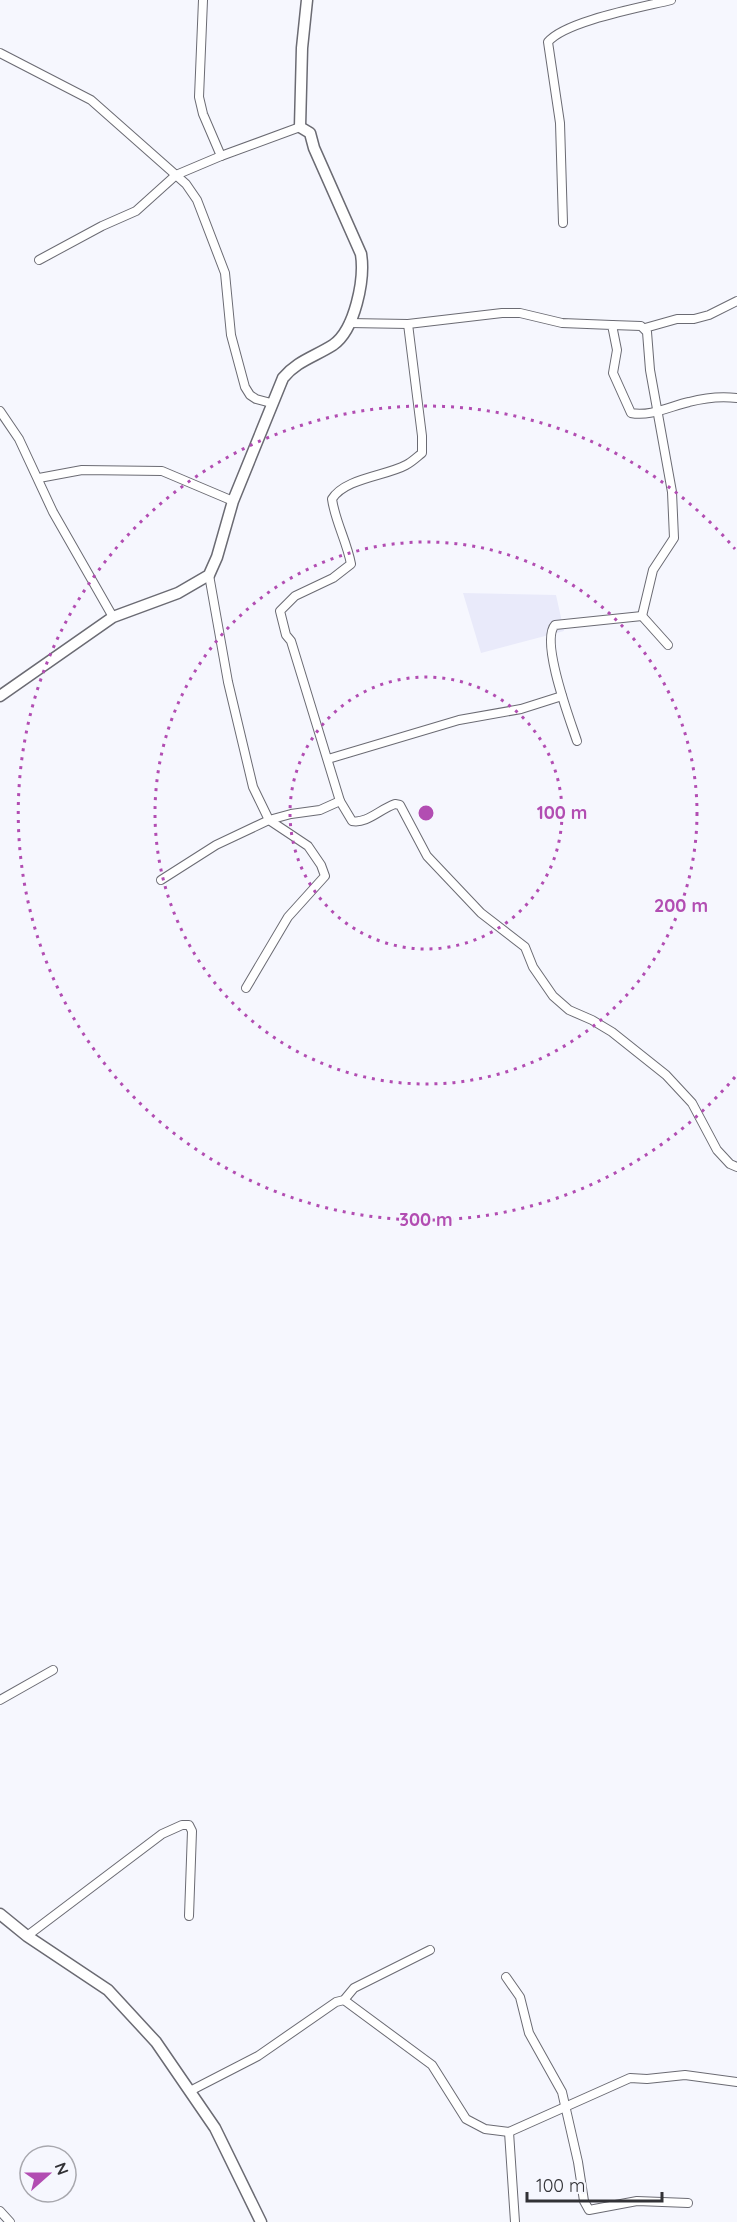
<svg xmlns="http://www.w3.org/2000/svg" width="737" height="2222" viewBox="0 0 737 2222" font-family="Quicksand,sans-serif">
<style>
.built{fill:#e9eafa}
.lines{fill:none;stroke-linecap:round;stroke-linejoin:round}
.street-casing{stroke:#6b6b73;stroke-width:10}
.secondary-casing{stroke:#6b6b73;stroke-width:13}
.street{stroke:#fff;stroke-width:8}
.secondary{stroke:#fff;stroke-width:10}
.ring{fill:none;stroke:#b24db2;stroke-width:3;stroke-dasharray:3 6}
.centre{fill:#b24db2;stroke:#f6f7fe;stroke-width:3}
.ring-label{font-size:18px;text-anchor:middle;font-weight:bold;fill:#b24db2;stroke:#f6f7fe;stroke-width:4.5;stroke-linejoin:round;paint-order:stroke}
</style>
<rect width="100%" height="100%" fill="#f6f7fe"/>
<path class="built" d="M463 593 556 595 564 631 481 653Z"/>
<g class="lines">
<g class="street-casing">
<g id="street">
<path d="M0 53 91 100 186 184 197 200 225 273 231 335 245 387 250 395 256 399 271 403"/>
<path d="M221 156 300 127"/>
<path d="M563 223 560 123 548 42C565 21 643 7 671 0"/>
<path d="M39 260 102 226 136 211 176 175 221 156 203 114 199 97 203 0"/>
<path d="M349 323 408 324 502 313H520L562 323 612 325 617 350 613 373 631 413C650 417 671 406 689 402 704 398 721 396 737 398"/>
<path d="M408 324 422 436V453C417 457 412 462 406 465 386 476 345 478 332 499 335 521 347 542 351 564L333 578 295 596 280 611 286 635 291 641 340 801 352 821C367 824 380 809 395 804L400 805 427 856 481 913 525 947 533 967 553 996 569 1010 592 1020 612 1032 666 1075 692 1103 717 1150 730 1164 737 1167"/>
<path d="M612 325 641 326 647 332 650 370 672 492 674 538 653 570 642 616"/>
<path d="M645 328 677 319H694L709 315 737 301"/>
<path d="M0 411 19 439 53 512 113 617"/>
<path d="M39 478 82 470 162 471 233 501"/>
<path d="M209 575 228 682 253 787 269 820 308 846 321 865 325 876 288 917 246 988"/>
<path d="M642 616 668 645"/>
<path d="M577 741C570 720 540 641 555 625L642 616"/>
<path d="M328 759 459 720 521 709 562 696"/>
<path d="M161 880 216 845 269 820 291 814 320 810 340 801"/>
<path d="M0 1700 53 1670"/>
<path d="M27 1936 162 1834 182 1825H189L192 1831 189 1916"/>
<path d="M506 1977 520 1997 529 2033 562 2092 578 2162 584 2201 589 2210 637 2201 688 2203"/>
<path d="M344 2000 432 2065 466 2119 485 2129 509 2132 630 2078 647 2079 685 2075 737 2082"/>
<path d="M190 2091 258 2056 336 2002 344 2000 354 1988 430 1950"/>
<path d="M509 2132 515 2222"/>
<path d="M0 2211 10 2222"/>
</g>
</g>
<g class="secondary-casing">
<g id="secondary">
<path d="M0 696 113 617 178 593 209 575 217 557 233 501 283 378C297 361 314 357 333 345 355 330 365 279 361 254L314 148 310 133 300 127 302 48 307 0"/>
<path d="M0 1914 27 1936 108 1990 156 2042 215 2128 261 2222"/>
</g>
</g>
<use href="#street" class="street"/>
<use href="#secondary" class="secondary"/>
</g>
<g class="ring">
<circle cx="426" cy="813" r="136"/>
<circle cx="426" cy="813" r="271"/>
<path d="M735 1077A407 407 0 1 1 735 549"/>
</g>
<circle cx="426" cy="813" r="9" class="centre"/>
<g class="ring-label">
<text x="562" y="819">100 m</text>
<text x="681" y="912">200 m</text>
<text x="426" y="1226">300 m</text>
</g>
<g transform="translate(48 2174) rotate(69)"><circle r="28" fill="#f6f7fe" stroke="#a8a8ae" stroke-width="1.5"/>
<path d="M0-4.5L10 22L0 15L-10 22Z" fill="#b24db2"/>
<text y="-9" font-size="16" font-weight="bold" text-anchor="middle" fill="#323236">N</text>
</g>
<path d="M527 2192v9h135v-9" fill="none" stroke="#323236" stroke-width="3"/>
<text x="536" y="2192" font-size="18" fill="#323236" stroke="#f6f7fe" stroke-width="4.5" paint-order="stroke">100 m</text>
</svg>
